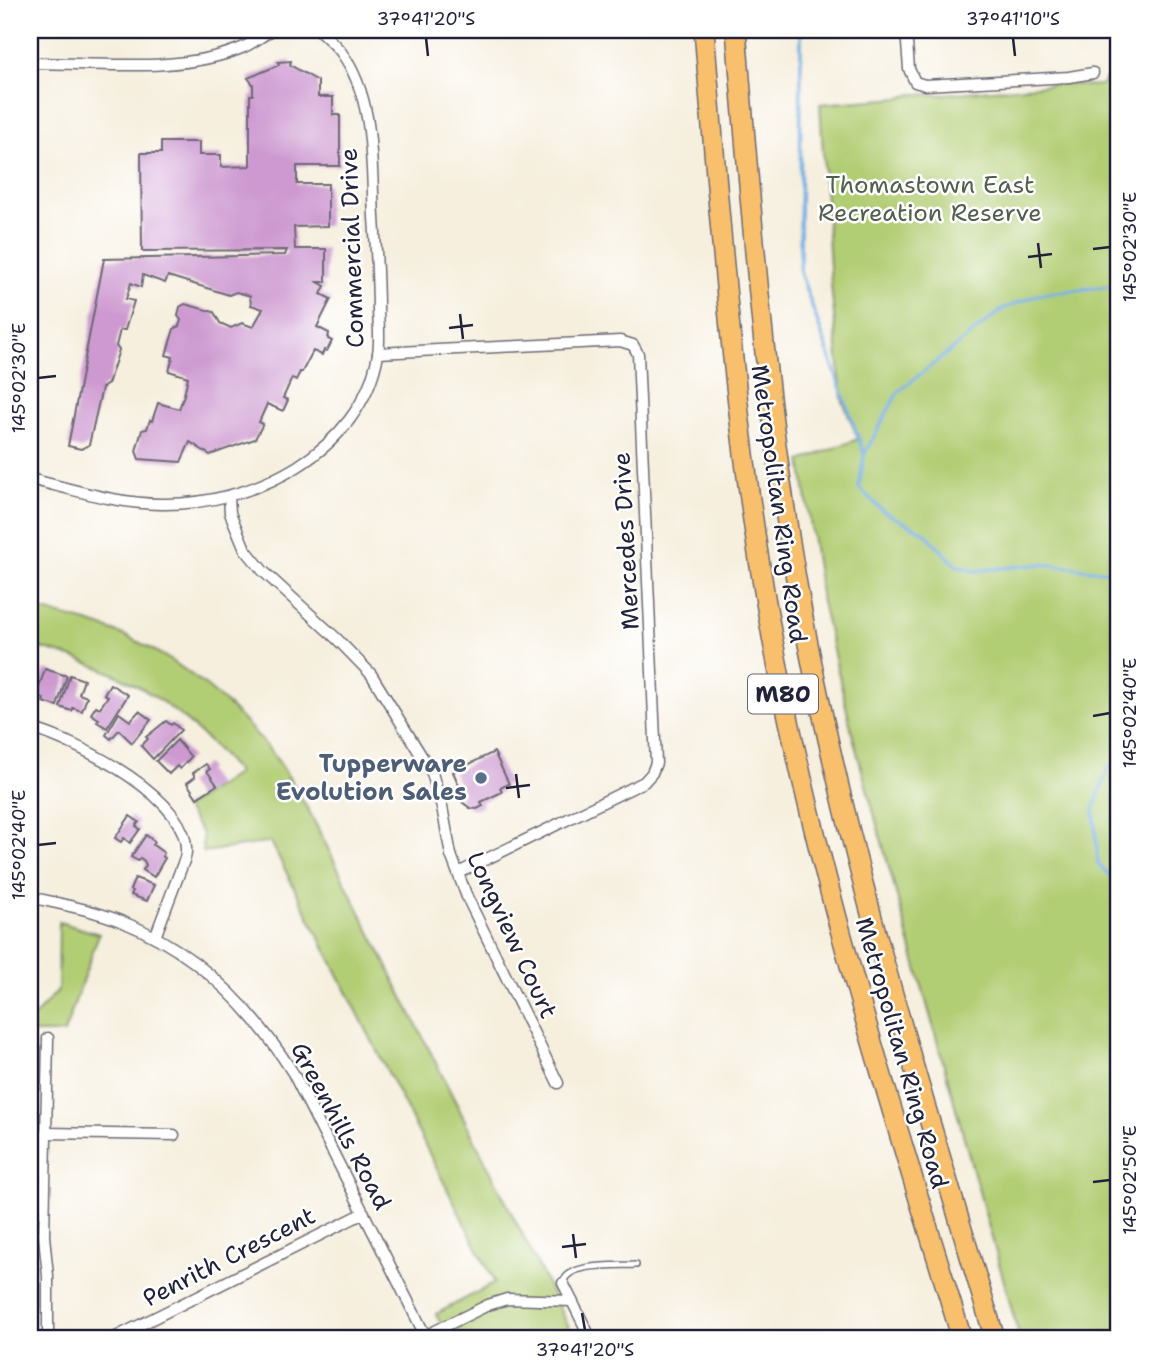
<svg xmlns="http://www.w3.org/2000/svg" width="1149" height="1369" viewBox="0 0 1149 1369" font-family="'Shantell Sans',sans-serif">
<style>
.green{fill:#b2ce74;stroke:#6a7858;stroke-width:2}
.lines{fill:none;stroke-linecap:round;stroke-linejoin:round}
.stream{stroke:#74aee4;stroke-width:3.5}
.building{fill:#cd99d0}
.lane-casing{stroke:#6c6a74;stroke-width:8}
.street-casing{stroke:#6c6a74;stroke-width:13}
.highway-casing{stroke:#6c6a74;stroke-width:22}
.lane{stroke:#fff;stroke-width:5}
.street{stroke:#fff;stroke-width:10}
.highway{stroke:#f8bf6c;stroke-width:19}
.ticks{fill:none;stroke:#22223b;stroke-width:2.5}
.service-dot{fill:#5c6f8a;stroke:#fff;stroke-width:2.5}
.labels{text-anchor:middle;dominant-baseline:central;stroke-width:5;stroke-linejoin:round;paint-order:stroke}
.shield{fill:#fff;stroke:#646476;stroke-width:2}
.shield-label{font-size:23px;font-weight:bold;fill:#22223b}
.park-label{font-size:24px;fill:#545e4f;stroke:#fff}
.street-label{font-size:24px;fill:#22223b;stroke:#fff}
.service-label{font-size:24px;font-weight:bold;fill:#4e5e75;stroke:#fff;text-anchor:end}
.neatline{fill:none;stroke:#22223b;stroke-width:2.5}
.ticks-label{font-size:18px;text-anchor:middle;fill:#22223b}
</style>
<rect width="100%" height="100%" fill="#fff"/>
<filter id="ink" filterUnits="userSpaceOnUse"><feTurbulence type="fractalNoise" baseFrequency=".0143" numOctaves="2"/><feDisplacementMap in="SourceGraphic" scale="14" xChannelSelector="R" yChannelSelector="G"/><feConvolveMatrix kernelMatrix="1 2 1 2 8 2 1 2 1" color-interpolation-filters="sRGB"/></filter>
<filter id="wash" filterUnits="userSpaceOnUse"><feTurbulence type="fractalNoise" baseFrequency=".00686" numOctaves="4" result="noise"/><feDisplacementMap in="SourceGraphic" scale="28" xChannelSelector="R" yChannelSelector="G"/><feGaussianBlur stdDeviation="1.57" result="paint"/><feColorMatrix in="noise" values="0 0 0 0 0 0 0 0 0 0 0 0 0 0 0 0 0 1.4 0 .05"/><feComposite in="paint" operator="in"/></filter>
<g filter="url(#wash)">
<rect width="100%" height="100%" fill="#f6efde"/>
<g class="green">
<path d="M1119 76V1339H1020L855 745 822 602 801 461 858 439 842 399 831 284 820 104 900 98 913 94 935 95 1070 83 1084 86 1101 85 1107 77Z"/>
<path d="M30 608C49 613 68 616 87 622 160 643 222 692 269 749 285 768 297 792 310 813L575 1339H523L521 1336 513 1339H448L436 1314 495 1283 271 842 203 852 202 833 185 808 238 773C175 700 123 669 30 645Z"/>
<path d="M59 922 99 934 64 1033H33V1018L58 990Z"/>
</g>
<g class="lines">
<g class="stream">
<path d="M801 30 800 272 864 454"/>
<path d="M1119 285 1040 294 1003 309 898 392 864 455 859 488 884 512 924 532 956 565 973 571 1043 564 1119 573"/>
<path d="M1119 763 1109 766 1094 809 1098 864 1113 878H1119"/>
</g>
</g>
<g id="blocks">
<g class="building">
<path d="M291 61 290 65 318 81V97H333V115H340V166H297V184H328V226L294 227 295 249H326V282H318L325 286 321 294 331 299 317 327 329 333 328 339 332 341 327 351 324 350 322 355 313 351 302 372H300L296 380 292 378 283 398 288 400 283 411 267 404 259 422 263 424 255 439 210 455 190 442 181 462 139 459 136 451 142 430 147 429 150 420 152 421 158 403 179 409 184 395 188 377 169 371 173 357 166 355 174 329 179 326 181 320 178 316 180 307 185 304 214 312 220 323 231 328 242 323 253 327 263 309 251 305 250 296 244 294 236 292 229 295 168 276 165 283 143 275 141 287 131 283 126 299 134 301 125 330H120L116 346 119 350 108 384 102 388 89 445 81 449 68 446 104 259 285 255 287 250 142 251 141 153H161V142H199V155H221V167L250 166V95H253V84L248 78 279 65 278 62Z"/>
<path d="M45 669 67 676 57 706 43 702 44 699 36 696Z"/>
<path d="M70 675 84 680 79 694 87 697 82 711 73 708 72 711 60 707Z"/>
<path d="M110 684 128 695 107 728 97 722 99 719 91 714 96 706 100 708 108 696 104 694Z"/>
<path d="M139 711 151 720 132 743 119 730 111 739 106 735 119 713 130 721Z"/>
<path d="M166 721 171 725 173 723 181 730 153 759 141 746 148 739 146 737Z"/>
<path d="M177 740 191 757 180 769 177 766 169 774 156 761Z"/>
<path d="M494 752 509 784 500 788 502 792 481 802 483 806 477 809 470 808 462 802 458 796 463 794 453 772Z"/>
<path d="M206 764 210 769 207 771 217 785 197 798 187 783 195 777 193 773Z"/>
<path d="M130 816 139 822 136 826 140 829 130 843 124 838 121 842 115 838Z"/>
<path d="M146 835 155 842 153 845 164 853 162 856 165 858 154 877 143 870 146 865 144 861 140 858 138 861 131 857Z"/>
<path d="M135 878 154 885 147 901 131 895 133 891 130 890Z"/>
</g>
</g>
</g>
<g filter="url(#ink)">
<use href="#blocks" fill-opacity="0" stroke="#6c6a74" stroke-width="2"/>
<g class="lines">
<g class="lane-casing">
<path id="lane" d="M563 1283C568 1262 617 1266 636 1265"/>
</g>
<g class="street-casing">
<g id="street">
<path d="M906 30 909 69 915 82 925 85 1069 77 1093 73"/>
<path d="M30 63C97 63 182 74 244 47 254 42 263 35 272 30"/>
<path d="M378 353 620 341 633 345 638 354 656 763 652 773 644 782 458 873"/>
<path d="M30 479C72 489 117 504 160 504 251 506 361 453 378 354 380 341 379 326 378 312 378 280 376 248 374 217 371 163 375 98 341 52 335 44 326 37 319 30"/>
<path d="M229 497 230 513 245 549 263 571 337 639 371 674 432 773 442 807 451 855 467 897 558 1083"/>
<path d="M30 728C74 740 199 801 185 858L155 937"/>
<path d="M30 897C61 904 93 910 123 922 196 951 252 1008 293 1073L427 1339"/>
<path d="M48 1038 44 1236 48 1276V1339"/>
<path d="M45 1133 174 1135"/>
<path d="M563 1283 591 1339"/>
<path d="M425 1336 488 1305 507 1299 572 1301"/>
<path d="M112 1339 364 1213"/>
</g>
</g>
<g class="highway-casing">
<g id="highway">
<path d="M704 30C722 246 737 465 780 678 825 902 895 1121 962 1339"/>
<path d="M736 30C753 235 768 441 808 644 854 880 926 1109 995 1339"/>
</g>
</g>
<use href="#lane" class="lane"/>
<use href="#street" class="street"/>
<use href="#highway" class="highway"/>
</g>
</g>
<path class="ticks" d="M426 38 428 56M1013 38 1015 56M1038 243 1041 268M1093 249 1110 247M1028 257 1052 254M460 314 463 339M449 328 473 325M38 378 56 376M1093 716 1110 713M516 774 519 798M506 788 530 785M38 845 56 843M1093 1182 1110 1180M573 1234 576 1258M562 1247 586 1244M582 1313 585 1330"/>
<circle class="service-dot" cx="481" cy="778" r="7"/>
<g class="labels">
<rect class="shield" x="748" y="674.5" width="70" height="39" rx="5"/>
<g class="shield-label">
<text x="783" y="694">M80</text>
</g>
<g class="park-label">
<text x="930" y="185">Thomastown East<tspan x="930" dy="28">Recreation Reserve</tspan></text>
</g>
<g class="street-label">
<text transform="translate(352 248) rotate(-92)">Commercial Drive</text>
<text transform="translate(779 504) rotate(82)">Metropolitan Ring Road</text>
<text transform="translate(626 541) rotate(-93)">Mercedes Drive</text>
<text transform="translate(512 935) rotate(65)">Longview Court</text>
<text transform="translate(902 1053) rotate(74)">Metropolitan Ring Road</text>
<text transform="translate(341 1126) rotate(62)">Greenhills Road</text>
<text transform="translate(229 1257) rotate(-27)">Penrith Crescent</text>
</g>
<g class="service-label">
<text x="467" y="764">Tupperware<tspan x="467" dy="28">Evolution Sales</tspan></text>
</g>
</g>
<rect width="1149" height="1369" fill="none" stroke="#fff" stroke-width="77"/>
<rect x="38" y="38" width="1072" height="1292" class="neatline"/>
<g class="ticks-label">
<text x="426" y="25">37°41'20"S</text>
<text x="1013" y="25">37°41'10"S</text>
<text transform="translate(1130 247) rotate(-90)" y="6">145°02'30"E</text>
<text transform="translate(19 378) rotate(-90)" y="6">145°02'30"E</text>
<text transform="translate(1130 713) rotate(-90)" y="6">145°02'40"E</text>
<text transform="translate(19 845) rotate(-90)" y="6">145°02'40"E</text>
<text transform="translate(1130 1180) rotate(-90)" y="6">145°02'50"E</text>
<text x="585" y="1356">37°41'20"S</text>
</g>
</svg>
